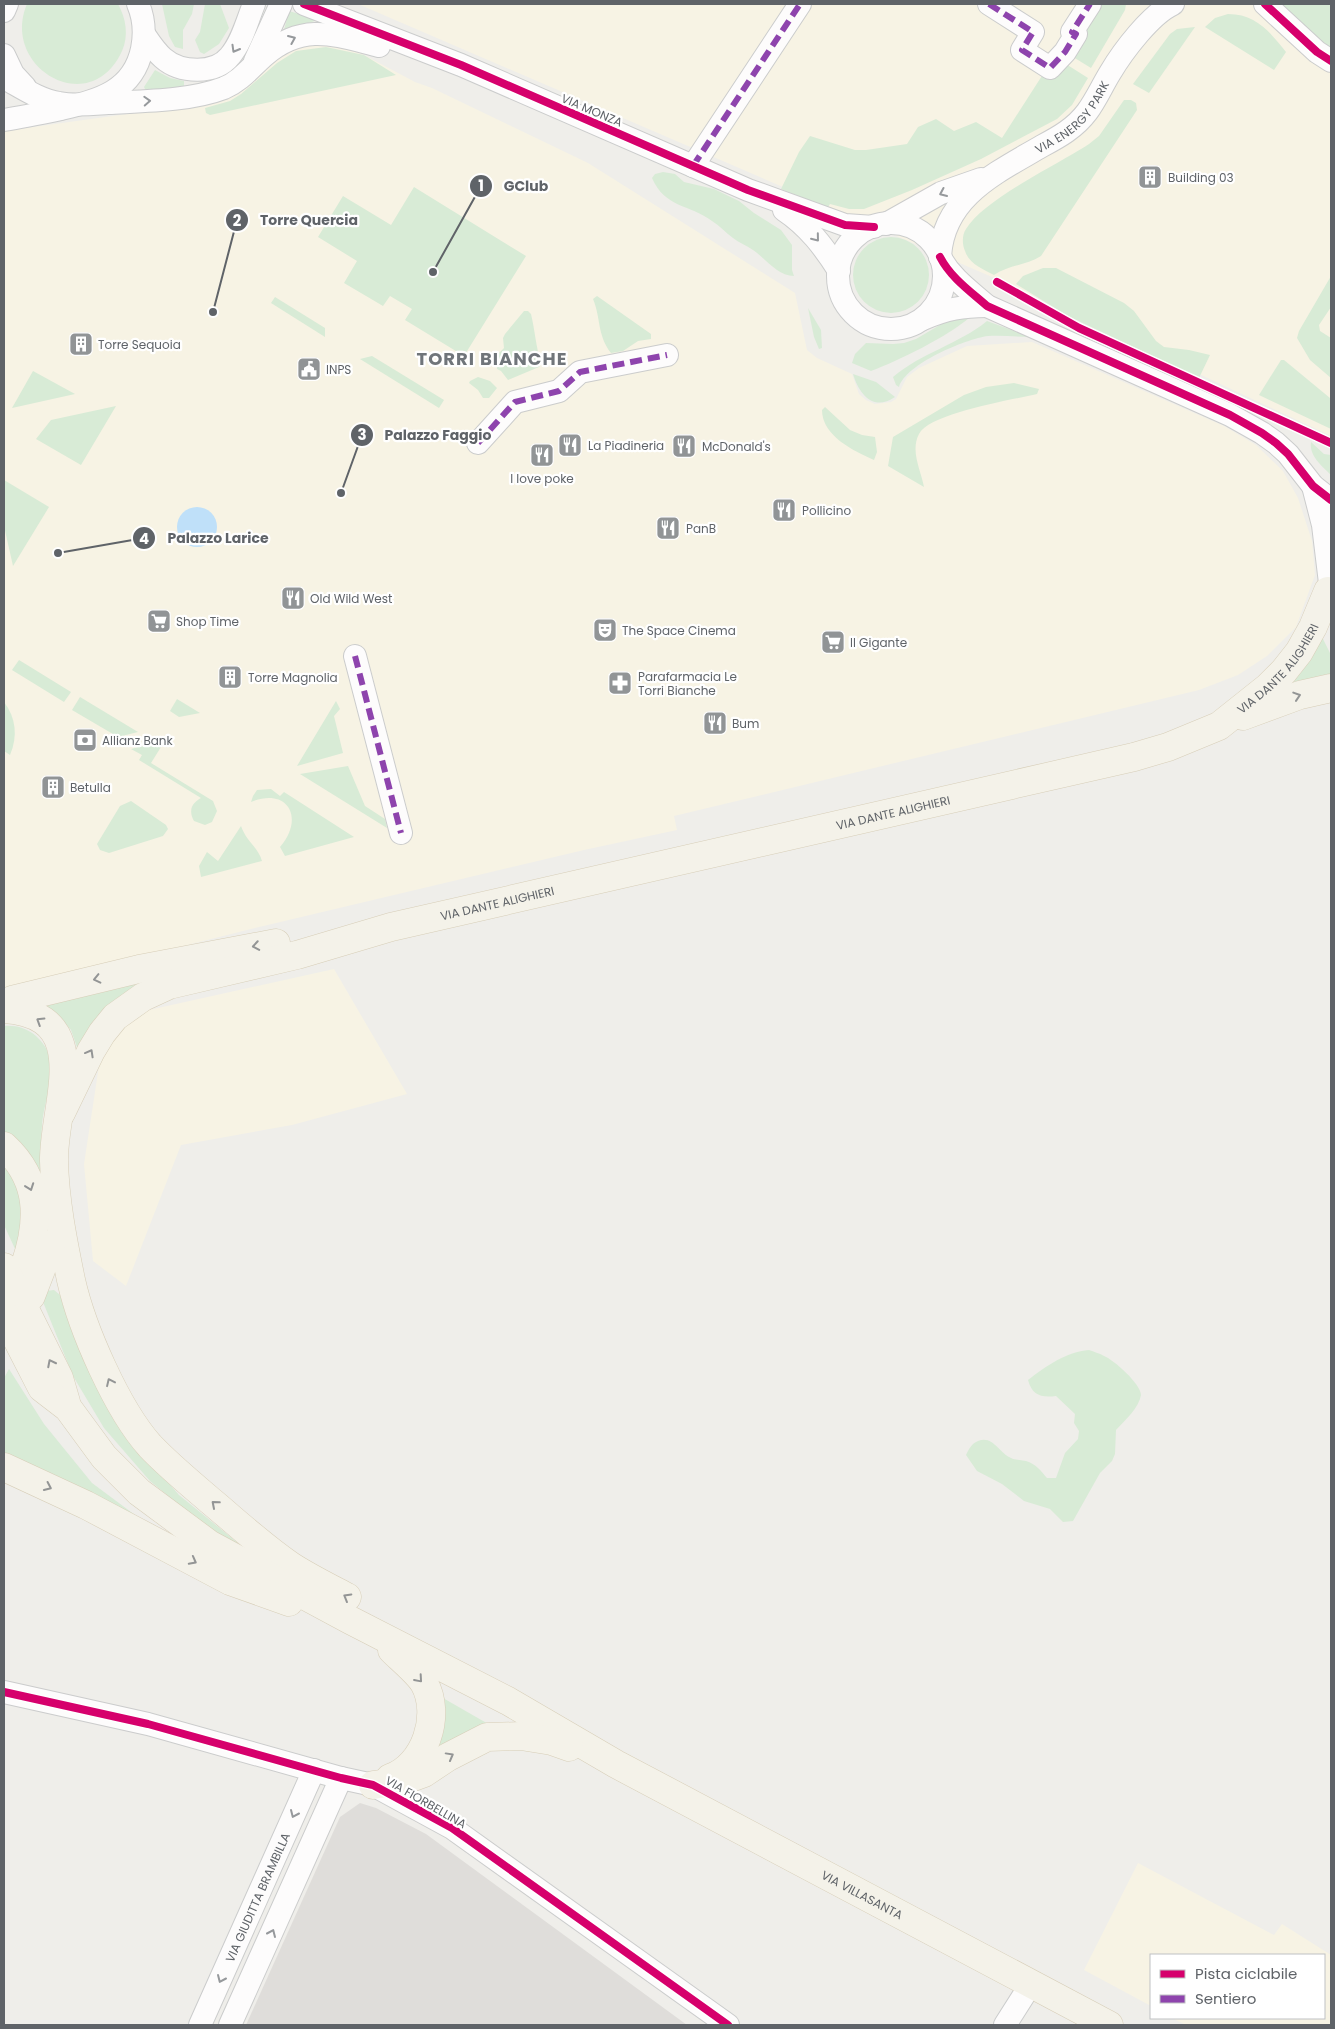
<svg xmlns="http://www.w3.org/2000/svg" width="1335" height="2029" viewBox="0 0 1335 2029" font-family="Poppins,sans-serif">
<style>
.commercial{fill:#f7f3e4}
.industrial{fill:#dfddda}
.green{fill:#d8ebd6}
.water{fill:#bfe0f9}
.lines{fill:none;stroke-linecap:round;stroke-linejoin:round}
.minor-casing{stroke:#cbcccc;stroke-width:24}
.major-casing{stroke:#d7ceb8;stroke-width:29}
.minor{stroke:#fdfcfc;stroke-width:22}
.major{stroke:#f4f2e9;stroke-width:28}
.quiet{stroke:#8e44ad;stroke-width:6;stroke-dasharray:12 6;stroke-linecap:butt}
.cycleway-casing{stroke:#fff;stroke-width:11}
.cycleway{stroke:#d6006c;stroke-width:8}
.oneway{stroke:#96999c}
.oneway2{stroke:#939595}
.labels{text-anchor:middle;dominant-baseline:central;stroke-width:4.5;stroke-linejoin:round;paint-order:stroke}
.street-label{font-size:12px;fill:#5f6368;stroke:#fff}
.poi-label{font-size:12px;fill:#5f6368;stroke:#fff;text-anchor:start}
.district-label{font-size:18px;font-weight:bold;letter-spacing:1px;fill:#70757a;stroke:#fff}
.leader{fill:none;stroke:#5f6368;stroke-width:2}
.callout-dot{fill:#5f6368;stroke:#fff;stroke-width:2}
.mark-label{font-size:15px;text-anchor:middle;font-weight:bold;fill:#fff}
.callout-label{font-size:14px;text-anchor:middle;font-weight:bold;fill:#5f6368;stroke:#fff;stroke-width:4.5;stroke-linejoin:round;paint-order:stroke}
</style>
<rect width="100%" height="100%" fill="#efeeea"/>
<g class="commercial">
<path d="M358 4H1331V436L1006 283Z"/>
<path d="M327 44 347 48 364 55 415 82 432 88 588 163 795 293 807 350 817 358 852 374 859 394 866 400 875 404 891 402 896 399 907 377 919 368 967 346 1032 342 1224 426 1256 445 1283 471 1298 498 1312 541 1315 575 1296 627 1267 656 1238 675 1199 690 674 816 677 830 584 850 255 928 4 991V131L214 102 229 98 241 91 275 61 297 47Z"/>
<path d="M334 969 407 1094 292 1125 181 1145 126 1286 93 1261 84 1164 100 1059 131 1014Z"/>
<path d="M1138 1863 1274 1935 1282 1924 1331 1955V2025H1186L1172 2018H1324V1955H1151V2006L1084 1970Z"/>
</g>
<path class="industrial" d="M360 1803 376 1808 426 1834 687 2025H246L340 1817Z"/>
<g class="green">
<path d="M27 4H118C126 18 129 36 122 51 90 121 0 67 27 4Z"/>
<path d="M162 4H194L192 14 183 30V49L175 47 169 36Z"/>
<path d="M205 4H220L229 28 219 44 204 54 200 52 195 40 200 32Z"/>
<path d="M1090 4H1126L1125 10 1091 68 1065 52Z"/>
<path d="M1281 4H1331V55Z"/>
<path d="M289 11 309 17 315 21 284 30Z"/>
<path d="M1228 14C1256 14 1270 32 1286 52L1274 70 1205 27 1215 18Z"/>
<path d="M1195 27 1149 93 1133 84 1170 34 1177 29Z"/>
<path d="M326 47 364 55 396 75 210 115 206 113 205 108 230 101 241 94 277 63 296 51Z"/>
<path d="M1058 59 1088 78 1072 105 1057 119 981 159 912 190 864 209H849L830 204 827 209 781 189 799 152 810 136 855 150H866L907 144 918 127 936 119 954 131 976 122 1002 138 1047 68Z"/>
<path d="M155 70 170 78 184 81V87L148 91 145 89 144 87Z"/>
<path d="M1124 100H1131L1136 103 1137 110 1041 256C1027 265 1009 265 994 275 983 269 969 264 965 251 962 244 962 235 966 229 984 199 1057 165 1089 144L1099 136Z"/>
<path d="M663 172 675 174 684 182 714 189 739 201 754 213 781 230 792 245V270L794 276C777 276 765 258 753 250 746 245 739 243 733 238 726 233 720 226 712 221 689 204 665 208 652 178L655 174Z"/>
<path d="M414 187 526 256 464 356 405 320 412 309 390 296 383 306 344 283 357 261 318 237 343 196 391 225Z"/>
<circle cx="891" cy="275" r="38"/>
<path d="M1043 268H1056L1124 303 1134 311 1156 341 1164 347 1189 350 1210 355 1199 378 1068 316 1016 284 1023 276Z"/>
<path d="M1331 276V307L1319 325 1320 331 1331 338V378L1310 360 1297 338 1299 331Z"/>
<path d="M597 296 651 334V339L638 341 623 351 611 353C597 335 601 318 593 299Z"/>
<path d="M275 297 325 328V337L271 303Z"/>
<path d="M808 308 821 330 822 348 819 349 814 337Z"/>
<path d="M524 311H528L531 314C535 331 536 347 541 363L539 367 508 380 501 371 497 369V355L504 348 503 338 505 334Z"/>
<path d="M970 317C949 336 898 361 871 371L852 363 855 354 866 343 893 344 904 343 916 339 945 322Z"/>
<path d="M987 321 1031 337C1017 337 1002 335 988 336 965 339 906 364 899 387L896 385 893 377C921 353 959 344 987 321Z"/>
<path d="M372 356 444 400 439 408 360 359Z"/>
<path d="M1281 360H1284L1330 398 1331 429 1259 395Z"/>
<path d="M33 371 75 394 12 408Z"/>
<path d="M853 374 876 382 895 397C873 412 859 394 853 374Z"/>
<path d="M478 377 490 381 497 388 489 398H483L478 390 469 383 470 381Z"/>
<path d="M1014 383 1039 389 1037 394C1012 400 930 413 919 434 910 451 921 470 924 487L888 466 893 437 964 395 986 387Z"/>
<path d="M116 406 81 465 36 439 51 420Z"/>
<path d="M825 407 850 430 862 435 875 437 877 452 874 460C854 451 822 436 822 410Z"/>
<path d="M1311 442 1324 454 1331 455V475C1322 466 1309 456 1311 442Z"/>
<path d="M4 480 49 507 13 566 4 526Z"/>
<path d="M1322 637 1331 655V675L1284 687Z"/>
<path d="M19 660 71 692 64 702 12 670Z"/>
<path d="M80 697 138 732 118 737 72 710Z"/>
<path d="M177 699 200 713 179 717 170 711Z"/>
<path d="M336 701 340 709 334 716 343 753 297 766Z"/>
<path d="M4 702C16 718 18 736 10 755L4 751Z"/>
<path d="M154 743 161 747 151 763 213 801 217 811 212 822 205 825 194 821C188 810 192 803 201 798L139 760 142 755 131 749Z"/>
<path d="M348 766 365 806 385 819 387 828 300 774Z"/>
<path d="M271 789 280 796 284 792 354 837 285 856 280 847C305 818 288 787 251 802L253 796 257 790Z"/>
<path d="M131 801 166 825 168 829 163 836 109 853 100 850 97 844 120 806Z"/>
<path d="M241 826C246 841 258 847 262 861L201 877 199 866 207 852 218 861Z"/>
<path d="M166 971 78 1050 71 1030 61 1018 41 1004Z"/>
<path d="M4 1026C15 1025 27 1028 36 1036 65 1062 44 1094 42 1126 40 1150 41 1173 42 1196L4 1139Z"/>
<path d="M4 1162 17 1185 27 1213 16 1251 4 1225Z"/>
<path d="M54 1290 66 1300 136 1445 179 1495 244 1548 245 1551 194 1517 150 1481 104 1428 73 1376 41 1297 46 1291Z"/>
<path d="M1089 1350C1094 1352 1099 1353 1104 1356 1114 1360 1141 1384 1141 1395 1139 1408 1125 1420 1116 1430L1115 1454 1112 1461 1100 1473 1073 1521 1063 1522 1050 1509 1024 1501 1002 1484 977 1471 966 1455C969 1449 971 1444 978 1441 993 1435 999 1453 1011 1458 1015 1460 1021 1460 1026 1461 1036 1464 1041 1471 1047 1478H1056L1065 1453 1078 1439 1079 1431 1074 1423 1075 1414 1056 1396C1041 1398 1032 1395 1028 1380 1046 1366 1066 1352 1089 1350Z"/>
<path d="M9 1369 44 1424 92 1483 170 1541 4 1456V1378Z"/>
<path d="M443 1698 490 1725 440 1750 434 1744Z"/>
</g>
<circle class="water" cx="197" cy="527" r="20"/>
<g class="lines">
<g class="minor-casing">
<g id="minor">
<path d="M304 4 461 65 748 190 845 225 874 227"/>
<path d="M989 4 1033 32 1022 50 1050 68 1065 52 1076 34 1072 32 1090 4"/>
<path d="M1265 4 1317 52 1331 61"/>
<path d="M4 11 7 4"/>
<path d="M144 34C150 43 155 51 163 58 180 73 215 75 230 56 242 42 247 21 254 4"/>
<path d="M4 55 13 74 25 87"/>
<path d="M255 61 281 4"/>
<path d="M4 78C21 87 39 100 59 103 74 106 92 104 108 103 144 101 190 101 224 88 241 81 252 66 265 55 304 22 335 35 379 46"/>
<path d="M4 120C23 117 42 113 61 109 98 100 133 92 142 49 145 34 144 18 138 4"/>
<path d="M693 166 800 4"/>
<path d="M784 210C808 226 824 247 839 271"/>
<circle cx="891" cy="276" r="53"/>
<path d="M886 224 941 193 981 179"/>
<path d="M940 257C951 278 970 291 987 306L1230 415 1262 433 1276 443 1288 454 1313 486 1331 500"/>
<path id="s1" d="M940 257C943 197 996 173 1042 146 1059 137 1075 128 1087 112 1096 100 1102 86 1110 73 1123 51 1151 14 1173 4"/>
<path d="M923 319C946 309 962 306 987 306"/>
<path d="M478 443 515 402 559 391 580 372 667 355"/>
<path d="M1313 486 1323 525 1330 583"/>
<path d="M355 656 401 833"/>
<path d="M4 1692 148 1724 341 1778 373 1785 452 1828 728 2025"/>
<path id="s2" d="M200 2025 314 1770"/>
<path d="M230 2025 341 1778"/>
<path d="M1005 2025 1031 1984"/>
</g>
</g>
<g class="major-casing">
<g id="major">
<path d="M1243 716 1300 695 1331 688"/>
<path d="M4 1003 15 999 139 969 276 943"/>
<path d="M4 1009C97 1015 53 1105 54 1161 55 1201 63 1241 71 1280 82 1329 117 1409 150 1446 169 1466 191 1484 212 1502 237 1523 263 1547 291 1566 308 1577 328 1587 347 1597"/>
<path id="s3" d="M61 1113 91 1051 102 1033 115 1017 143 997 169 985 297 955 391 927 1134 757 1168 747 1219 726 1268 687 1284 671 1299 652 1313 627 1328 591"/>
<path d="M4 1146C41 1180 40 1221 25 1265"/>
<path d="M4 1267 59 1378 66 1402"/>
<path d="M31 1296 51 1244"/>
<path id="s4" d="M4 1314 42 1388 68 1408 104 1457 139 1492 209 1544 350 1620 508 1701 616 1764 1109 2025"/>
<path d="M4 1467 86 1505 230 1581 289 1602"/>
<path d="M390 1778C425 1766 442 1715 424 1683 418 1673 401 1659 392 1650"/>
<path d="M373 1785 402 1781 424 1773 448 1757 487 1737 521 1736 552 1741 569 1747"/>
</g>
</g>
<use href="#minor" class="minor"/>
<use href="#major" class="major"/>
<g class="quiet">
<path d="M989 4 1033 32 1022 50 1050 68 1065 52 1076 34 1072 32 1090 4"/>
<path d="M693 166 800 4"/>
<path d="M478 443 515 402 559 391 580 372 667 355"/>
<path d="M355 656 401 833"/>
</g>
<g class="cycleway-casing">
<g id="cycleway">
<path d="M304 4 461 65 748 190 845 225 874 227"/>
<path d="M1265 4 1317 52 1331 61"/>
<path d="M940 257C951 278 970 291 987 306L1230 415 1262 433 1276 443 1288 454 1313 486 1331 500"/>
<path d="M997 282 1079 328 1331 443"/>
<path d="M4 1692 148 1724 341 1778 373 1785 452 1828 728 2025"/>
</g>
</g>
<use href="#cycleway" class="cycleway"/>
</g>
<defs><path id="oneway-chevron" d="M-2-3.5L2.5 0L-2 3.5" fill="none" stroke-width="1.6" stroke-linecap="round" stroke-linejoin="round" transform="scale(1.25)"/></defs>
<g class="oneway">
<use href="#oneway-chevron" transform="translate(292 39) rotate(-23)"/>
<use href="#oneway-chevron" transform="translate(235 49) rotate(120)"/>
<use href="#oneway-chevron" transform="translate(147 101) rotate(-3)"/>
<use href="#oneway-chevron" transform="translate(943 193) rotate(156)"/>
<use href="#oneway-chevron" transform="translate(816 238) rotate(51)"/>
<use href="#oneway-chevron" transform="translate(294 1814) rotate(114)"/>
<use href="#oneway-chevron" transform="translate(272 1933) rotate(-66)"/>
<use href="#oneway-chevron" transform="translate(221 1979) rotate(114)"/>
</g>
<g class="oneway2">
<use href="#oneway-chevron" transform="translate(1297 696) rotate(-18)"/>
<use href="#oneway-chevron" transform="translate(256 946) rotate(170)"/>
<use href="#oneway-chevron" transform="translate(97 979) rotate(167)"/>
<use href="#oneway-chevron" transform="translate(40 1021) rotate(-148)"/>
<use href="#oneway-chevron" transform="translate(90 1053) rotate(-61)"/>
<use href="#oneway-chevron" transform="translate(30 1187) rotate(70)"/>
<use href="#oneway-chevron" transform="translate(51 1363) rotate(-117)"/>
<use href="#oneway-chevron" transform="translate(110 1382) rotate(-115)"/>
<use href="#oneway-chevron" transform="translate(48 1487) rotate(25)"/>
<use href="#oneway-chevron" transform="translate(215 1504) rotate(-139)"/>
<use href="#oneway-chevron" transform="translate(193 1561) rotate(28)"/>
<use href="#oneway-chevron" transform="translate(347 1597) rotate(-150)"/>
<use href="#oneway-chevron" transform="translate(419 1679) rotate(49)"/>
<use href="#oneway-chevron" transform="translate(450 1756) rotate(-29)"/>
</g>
<defs>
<g id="building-square" transform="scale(1.25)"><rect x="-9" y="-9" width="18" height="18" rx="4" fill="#919496" stroke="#fff"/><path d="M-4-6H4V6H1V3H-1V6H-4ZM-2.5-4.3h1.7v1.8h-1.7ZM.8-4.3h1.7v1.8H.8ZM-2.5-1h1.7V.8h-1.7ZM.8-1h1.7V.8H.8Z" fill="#fff"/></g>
<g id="civic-square" transform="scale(1.25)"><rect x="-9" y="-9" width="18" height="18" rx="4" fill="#919496" stroke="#fff"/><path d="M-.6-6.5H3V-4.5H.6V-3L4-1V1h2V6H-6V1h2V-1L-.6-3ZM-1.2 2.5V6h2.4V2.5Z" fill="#fff"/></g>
<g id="restaurant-square" transform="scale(1.25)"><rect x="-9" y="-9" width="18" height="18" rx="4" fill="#919496" stroke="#fff"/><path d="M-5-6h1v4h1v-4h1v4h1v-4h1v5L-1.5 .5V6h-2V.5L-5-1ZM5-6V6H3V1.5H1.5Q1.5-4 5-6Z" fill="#fff"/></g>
<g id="supermarket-square" transform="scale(1.25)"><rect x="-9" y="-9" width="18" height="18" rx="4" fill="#919496" stroke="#fff"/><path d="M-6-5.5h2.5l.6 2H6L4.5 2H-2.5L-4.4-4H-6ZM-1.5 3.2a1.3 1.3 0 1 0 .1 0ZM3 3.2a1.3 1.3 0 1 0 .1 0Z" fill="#fff"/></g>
<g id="theatre-square" transform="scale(1.25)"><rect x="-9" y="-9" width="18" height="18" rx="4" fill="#919496" stroke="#fff"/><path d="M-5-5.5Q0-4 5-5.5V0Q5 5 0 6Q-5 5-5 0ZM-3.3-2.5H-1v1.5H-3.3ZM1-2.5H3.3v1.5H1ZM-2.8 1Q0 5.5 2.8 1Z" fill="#fff"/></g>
<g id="pharmacy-square" transform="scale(1.25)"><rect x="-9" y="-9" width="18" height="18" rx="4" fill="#919496" stroke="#fff"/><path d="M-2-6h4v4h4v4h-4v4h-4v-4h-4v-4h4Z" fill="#fff"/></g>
<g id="bank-square" transform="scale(1.25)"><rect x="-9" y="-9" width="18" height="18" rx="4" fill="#919496" stroke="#fff"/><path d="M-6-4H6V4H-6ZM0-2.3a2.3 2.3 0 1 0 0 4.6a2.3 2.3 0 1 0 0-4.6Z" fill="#fff"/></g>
</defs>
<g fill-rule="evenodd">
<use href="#building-square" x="1150" y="177"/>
<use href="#building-square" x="81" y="344"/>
<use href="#civic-square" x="309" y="369"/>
<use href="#restaurant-square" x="570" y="445"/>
<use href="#restaurant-square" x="684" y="446"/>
<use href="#restaurant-square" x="542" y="455"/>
<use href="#restaurant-square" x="784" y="510"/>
<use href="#restaurant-square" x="668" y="528"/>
<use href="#restaurant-square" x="293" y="598"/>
<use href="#supermarket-square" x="159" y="621"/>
<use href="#theatre-square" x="605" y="630"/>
<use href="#supermarket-square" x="833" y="642"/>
<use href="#building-square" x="230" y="677"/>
<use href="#pharmacy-square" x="620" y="683"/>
<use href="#restaurant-square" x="715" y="723"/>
<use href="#bank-square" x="85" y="740"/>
<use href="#building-square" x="53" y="787"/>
</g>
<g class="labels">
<g class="street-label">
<text transform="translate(592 110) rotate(23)">VIA MONZA</text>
<text stroke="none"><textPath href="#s1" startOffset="201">VIA ENERGY PARK</textPath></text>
<text stroke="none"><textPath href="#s3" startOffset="1339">VIA DANTE ALIGHIERI</textPath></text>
<text stroke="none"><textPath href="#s3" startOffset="918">VIA DANTE ALIGHIERI</textPath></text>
<text stroke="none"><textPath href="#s3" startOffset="512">VIA DANTE ALIGHIERI</textPath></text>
<text transform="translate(426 1802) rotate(30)">VIA FIORBELLINA</text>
<text stroke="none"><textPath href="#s4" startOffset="1055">VIA VILLASANTA</textPath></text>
<text stroke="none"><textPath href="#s2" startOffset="140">VIA GIUDITTA BRAMBILLA</textPath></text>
</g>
<g class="poi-label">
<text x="1168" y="177">Building 03</text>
<text x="98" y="344">Torre Sequoia</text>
<text x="326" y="369">INPS</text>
<text x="588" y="445">La Piadineria</text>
<text x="702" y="446">McDonald's</text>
<text x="542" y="478" text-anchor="middle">I love poke</text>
<text x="802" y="510">Pollicino</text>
<text x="686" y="528">PanB</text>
<text x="310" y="598">Old Wild West</text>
<text x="176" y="621">Shop Time</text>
<text x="622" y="630">The Space Cinema</text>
<text x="850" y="642">Il Gigante</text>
<text x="638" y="676">Parafarmacia Le<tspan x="638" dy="14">Torri Bianche</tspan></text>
<text x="248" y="677">Torre Magnolia</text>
<text x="732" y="723">Bum</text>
<text x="102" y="740">Allianz Bank</text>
<text x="70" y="787">Betulla</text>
</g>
<g class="district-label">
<text x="492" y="358">TORRI BIANCHE</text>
</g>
</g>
<path class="leader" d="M433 272L481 186M213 312L237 220M341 493L362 435M58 553L144 538"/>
<g class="callout-dot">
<circle cx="433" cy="272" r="5"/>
<circle cx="213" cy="312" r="5"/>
<circle cx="341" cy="493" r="5"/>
<circle cx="58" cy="553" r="5"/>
<circle cx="481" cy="186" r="12"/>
<circle cx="237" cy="220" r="12"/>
<circle cx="362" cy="435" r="12"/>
<circle cx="144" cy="538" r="12"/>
</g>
<g class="mark-label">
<text x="481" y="191">1</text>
<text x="237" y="226">2</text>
<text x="362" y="440">3</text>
<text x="144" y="544">4</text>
</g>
<g class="callout-label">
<text x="526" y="191">GClub</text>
<text x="309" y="225">Torre Quercia</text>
<text x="438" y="440">Palazzo Faggio</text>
<text x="218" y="543">Palazzo Larice</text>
</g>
<rect width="1335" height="2029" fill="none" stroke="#5f6368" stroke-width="10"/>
<rect x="1150" y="1954" width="175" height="65" fill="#ffffff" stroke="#bfc1c3"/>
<rect x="1160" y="1970" width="25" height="8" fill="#d6006c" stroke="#bfc1c3"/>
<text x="1195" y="1979" font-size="15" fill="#5f6368">Pista ciclabile</text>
<rect x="1160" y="1995" width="25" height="8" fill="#8e44ad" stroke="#bfc1c3"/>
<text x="1195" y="2004" font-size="15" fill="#5f6368">Sentiero</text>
</svg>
